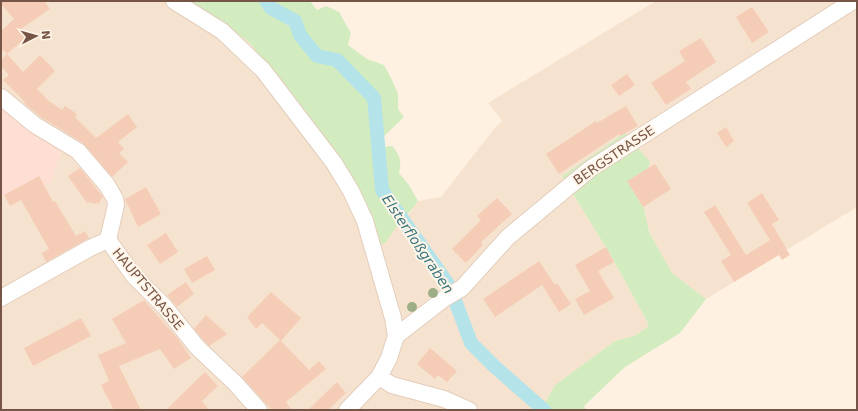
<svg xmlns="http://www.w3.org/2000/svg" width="858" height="411" viewBox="0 0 858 411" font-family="'DejaVu Sans',sans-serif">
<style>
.residential{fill:#f6e3cf}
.commercial{fill:#ffdfd4}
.green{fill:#d3ecbf}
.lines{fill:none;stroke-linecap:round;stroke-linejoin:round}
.canal{stroke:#b4e3e9;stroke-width:14}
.building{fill:#f5cdb7}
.street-casing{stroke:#e3cdbc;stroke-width:18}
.street{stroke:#fff;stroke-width:16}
.tree{fill:#9eae86}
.labels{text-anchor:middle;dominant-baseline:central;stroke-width:4;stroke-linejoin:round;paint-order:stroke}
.street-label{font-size:13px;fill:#775546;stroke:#fff5e9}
.water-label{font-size:14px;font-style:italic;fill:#39767e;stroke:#fff5e9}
</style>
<rect width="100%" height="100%" fill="#fef1e1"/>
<path class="residential" d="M1 1H186L234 34 243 37 256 49 261 60 352 180 368 208 377 232 378 244 386 243 392 231 410 213 418 201 441 197 494 129 502 121 488 103 656 1H857V207L706 299 672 273 649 232 640 190 562 176 610 254 647 321 648 327 634 336 615 341 555 385 541 410H1V196L4 195 10 206 31 116 1 86Z"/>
<path class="commercial" d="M1 86 31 116 66 139 50 183 10 206 4 195 1 196Z"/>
<g class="green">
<path d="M186 1H310L317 10 326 6 339 12 351 33 348 45 367 59 384 65 392 80 398 94V109L404 117 379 141 384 147 392 146C400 155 402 161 399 173L409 185 418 201C408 216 394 227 386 243L378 245C372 202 344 169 318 136 299 110 280 85 261 60 255 47 248 38 234 34Z"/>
<path d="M625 133 650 162 640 190 649 232 672 273 706 299 680 333 625 367 584 406 586 410H541L555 385 615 341 634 336 648 327 647 321 610 254 562 176Z"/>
</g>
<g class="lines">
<path class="canal" d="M266 1 271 8 295 21 300 35 317 56 337 60 374 98 382 190 450 287 471 343 494 366 544 410"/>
</g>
<g class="building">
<path d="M1 1H44L50 9 18 31 25 38 7 54 1 48V31L14 19 1 4Z"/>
<path d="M752 7 769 32 752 43 736 17Z"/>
<path d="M701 38 716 62 686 82 691 89 666 105 651 83 685 61 679 51Z"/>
<path d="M7 54 23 72 40 55 55 71 37 89 49 101 62 110 65 106 77 114 75 117 96 138 128 114 137 127 118 142 124 149 119 153 128 162 112 177 83 143 41 117 24 103 25 102 3 80 9 75 1 66V60Z"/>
<path d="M627 74 635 85 619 96 611 85Z"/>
<path d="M626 106 638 126 620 136 619 134 559 174 546 154 596 121 597 123Z"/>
<path d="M726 127 734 141 726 147 717 133Z"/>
<path d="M655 164 671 189 643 207 627 181Z"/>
<path d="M80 168 103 197 99 203 94 204 90 202 87 203 68 176Z"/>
<path d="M39 176 53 202 55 201 76 236 85 231 89 238 46 262 42 253 49 249 21 200 10 206 4 195Z"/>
<path d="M146 187 161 214 138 227 125 199Z"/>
<path d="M762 193 779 220 772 224 790 255 782 260 779 255 734 282 721 261 731 255 704 212 715 205 746 255 770 240 747 203Z"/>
<path d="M497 198 512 214 481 242 483 245 466 263 452 249 481 220 477 216Z"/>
<path d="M166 233 178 252 160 264 147 245Z"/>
<path d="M606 247 614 262 598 271 614 298 584 315 575 299 590 291 575 265Z"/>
<path d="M207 256 215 270 192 283 184 269Z"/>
<path d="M539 261 555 285 557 283 571 304 559 312 542 285 495 317 483 299Z"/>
<path d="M186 282 194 294 177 307 167 295Z"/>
<path d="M271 292 301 318 281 341 262 323 256 329 247 317Z"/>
<path d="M144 300 178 339 191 358 174 369 160 349 119 366 141 410H114L101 385 109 381 98 355 126 343 112 319Z"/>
<path d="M206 315 227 334 209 346 194 329Z"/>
<path d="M81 318 91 336 33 366 24 348Z"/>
<path d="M280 340 309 370 319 361 326 369 286 402 292 410H272L242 377Z"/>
<path d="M430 348 457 371 447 382 438 375 435 379 417 364Z"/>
<path d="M205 372 218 386 202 401 209 410H166Z"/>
<path d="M337 382 346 393 328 410H308Z"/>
</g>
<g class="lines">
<g class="street-casing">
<g id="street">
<path d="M174 1 222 31 263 70 334 163 351 191 365 221 393 318 396 336 389 358 379 377 347 410"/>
<path d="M1 97 35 125 78 151 107 185 115 199 116 205 108 240"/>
<path d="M108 240 134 276 164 306 197 347 235 383 259 410"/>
<path d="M1 298 90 248 108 240"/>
<path d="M396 336 445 298 462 288 508 237 590 169 853 1"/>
<path d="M379 377 392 385 444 399 469 410"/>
</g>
</g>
<use href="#street" class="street"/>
</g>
<g class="tree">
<circle cx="433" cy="293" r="5"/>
<circle cx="412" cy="307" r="5"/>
</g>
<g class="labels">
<g class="street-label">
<text transform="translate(614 155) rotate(-34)">BERGSTRASSE</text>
<text transform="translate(148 289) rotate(50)">HAUPTSTRASSE</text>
</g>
<g class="water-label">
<text transform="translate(418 244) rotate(56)">Elsterfloßgraben</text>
</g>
</g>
<rect width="858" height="411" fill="none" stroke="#775546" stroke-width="4"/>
<g transform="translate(36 36) rotate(84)" stroke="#fff5e9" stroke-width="3" paint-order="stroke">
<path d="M0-3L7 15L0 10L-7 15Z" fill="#775546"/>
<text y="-6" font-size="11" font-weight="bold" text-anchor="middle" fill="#775546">N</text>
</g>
</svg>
